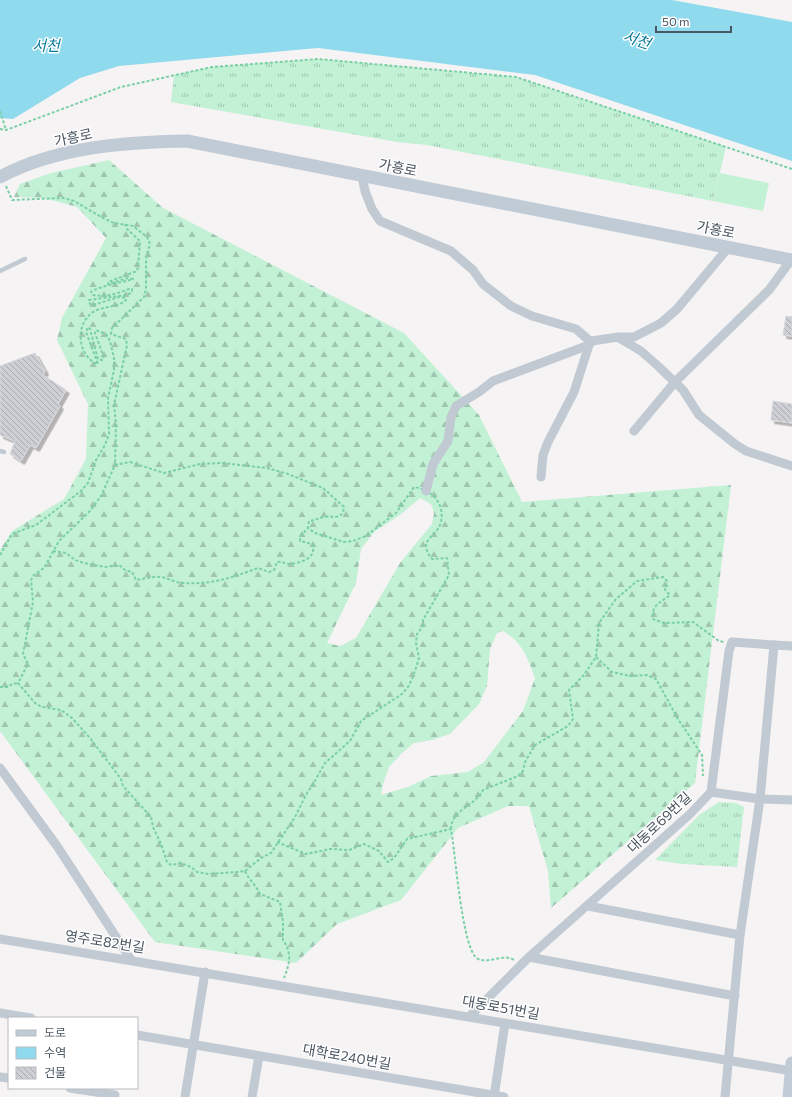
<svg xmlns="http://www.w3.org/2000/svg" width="792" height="1097" viewBox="0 0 792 1097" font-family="Commissioner,'Noto Sans KR',sans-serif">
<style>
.grass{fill:url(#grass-tufts)}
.forest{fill:url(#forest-firs);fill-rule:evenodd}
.garden{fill:#c3f1d5}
.water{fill:#90daee}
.building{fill:url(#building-back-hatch);stroke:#d7d9de;filter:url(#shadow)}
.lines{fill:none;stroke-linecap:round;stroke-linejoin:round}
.path{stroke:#7ad0a6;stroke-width:2;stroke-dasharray:3 2;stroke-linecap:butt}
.service{stroke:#c1cad2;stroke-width:4.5}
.minor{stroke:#c1cad2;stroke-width:9}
.secondary{stroke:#c1cbd6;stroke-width:13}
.labels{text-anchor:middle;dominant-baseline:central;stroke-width:3;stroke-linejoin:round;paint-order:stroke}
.street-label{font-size:14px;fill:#4a5661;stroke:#fff}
.water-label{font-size:15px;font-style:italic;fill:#0c7c9b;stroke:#fff}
</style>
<defs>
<pattern id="grass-tufts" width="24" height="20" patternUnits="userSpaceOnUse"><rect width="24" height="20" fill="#c3f1d5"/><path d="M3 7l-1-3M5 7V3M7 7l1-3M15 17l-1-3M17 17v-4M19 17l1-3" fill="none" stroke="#a0c6b0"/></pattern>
<pattern id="forest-firs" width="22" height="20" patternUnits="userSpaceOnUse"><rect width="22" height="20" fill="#c3f1d5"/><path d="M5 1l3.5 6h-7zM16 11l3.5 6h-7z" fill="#a0c6b0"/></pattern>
<pattern id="building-back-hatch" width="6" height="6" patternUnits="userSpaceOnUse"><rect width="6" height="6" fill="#cdcfd5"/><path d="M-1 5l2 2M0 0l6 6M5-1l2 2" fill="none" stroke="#a8abb0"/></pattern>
<filter id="shadow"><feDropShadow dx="3.5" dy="3.5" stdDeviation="0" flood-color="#0004"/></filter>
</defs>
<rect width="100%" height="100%" fill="#f5f3f3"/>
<g class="grass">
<path d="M318 59 516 77 726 147 713 201 427 145 397 142 171 102 174 75 212 67Z"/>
<path d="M719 802 736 803 744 807 737 867 682 864 655 860 699 815Z"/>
</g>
<path class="forest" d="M109 160 163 208 404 333 479 415 522 502 731 485 695 783 551 908 548 871 529 806H508L458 828 401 900 337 924 296 963 155 942 0 731V550L12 531 64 499 86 459 88 404 57 340 62 318 106 238 77 207 44 198 14 197 20 184 51 173ZM420 498 431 504 434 513 432 524 400 563 356 638 340 646 327 643 356 583 361 549 375 531 400 515ZM503 631C523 643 527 657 535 678L523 711 484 762 468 772 431 776 408 787 381 795 383 784 389 767 401 754 414 743 432 740 450 734 479 704 487 686 490 649 497 633Z"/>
<path class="garden" d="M720 173 769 183 763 211 713 201Z"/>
<path class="water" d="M0 0H672L792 22V161L535 75 318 48 119 66 80 78 13 119 0 118Z"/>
<g class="building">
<path d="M786 316 792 317V336L783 335Z"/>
<path d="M35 353 45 371 43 375 66 390 58 404 60 406 36 448 30 445 21 461 10 454 15 441 0 435V366Z"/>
<path d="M773 401 792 404V423L771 420Z"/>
</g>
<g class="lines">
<g class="path">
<path d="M0 111 6 130"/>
<path d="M0 129 6 130 121 87 212 67 318 59 516 77 792 169"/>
<path d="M6 186 12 200 63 198 74 201 103 218 114 223 133 226 147 237 150 244 146 259V289L144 297 112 328 111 334 126 339 127 345 114 405 116 424 115 465"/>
<path d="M130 462 164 473 200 464 222 463 267 468 288 474 323 488 344 507 343 513C336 520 333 515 325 517 319 518 315 520 309 521L308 528 315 533 344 542 353 541 366 536 396 513 414 487C431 490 445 502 441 522 437 538 416 539 432 559L447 558 449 575 423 620V626L417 634 416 643 419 658 413 677 408 687 402 694 361 721 350 741 325 763 312 786 307 793 295 817 271 853 261 858 245 871 237 872 208 874 197 872 191 867 181 863 171 865 167 862 161 844 153 827 151 817 123 786 121 779 90 738 72 718 61 710 42 707 35 703 18 683 28 664 23 654 33 602 31 580 34 575 44 568 59 541 90 511 101 496 115 465Z"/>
<path d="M53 551 66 553 75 560 84 563 105 567 119 565 125 570 132 572 136 580C144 579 153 576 160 577 169 578 175 583 184 583 211 585 234 577 258 568L269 572 274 570 277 562C282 561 285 564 290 564 300 563 318 558 312 544L300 541V537L308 528"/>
<path d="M0 555 12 534 36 525 81 491 88 483 96 460 105 445 109 434 108 398 114 370V358L110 341 106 334 96 330 95 333 104 358 102 360 98 359 90 329 88 327 86 332 98 364 95 363C76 352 75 320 97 310 107 306 118 307 126 300V298L119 297 93 305 90 304 89 300 127 295 132 292V289H129C117 294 105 297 93 295L91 292C96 287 124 282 133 279L128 278 108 284V282L137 271 138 267 140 241 127 229 125 224"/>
<path d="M596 657 612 672 630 676 647 675 656 679 678 719 702 755 703 776"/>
<path d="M0 687H8L12 684 18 683"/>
<path d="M451 829C451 810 475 806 483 790L518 776 523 771 525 762 535 745 568 726 573 719 569 690 583 676 596 657 599 623 616 599 637 581 663 577 667 581 665 590 670 595C660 603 651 605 653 619L664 623 693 622 719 641 724 642"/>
<path d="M277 842 306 854 330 849 349 850 364 844 379 851 388 862 394 858 407 839 451 829C455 849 462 952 478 959 489 964 504 953 514 960"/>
<path d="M245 871C249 880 256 885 260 894L280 902 283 922V940C292 953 290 963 284 978"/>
</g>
<g class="service">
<path d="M0 271 25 259"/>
<path d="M0 451 4 452"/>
</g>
<g class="minor">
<path d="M362 176 365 191 372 209 380 221 451 251 473 270 483 284 511 306 532 316 576 329 591 342"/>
<path d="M619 338 641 351 658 366 683 390 699 415 735 444 746 451 792 466"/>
<path d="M634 431 675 382 769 290 791 260"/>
<path d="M541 477 543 455 548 442 574 392 589 345 592 341 618 337H634L661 323 677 309 728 248"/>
<path d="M426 491 433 464 448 441 451 417 456 406 479 392 493 381 589 345"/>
<path d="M0 768 57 846 131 960"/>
<path d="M711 792 729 651 732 642 774 645"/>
<path d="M588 906 740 935"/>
<path d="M0 939 792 1071"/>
<path d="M529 957 735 996"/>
<path d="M0 1013 31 1018"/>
<path d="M470 1016 529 957 689 815 711 792 760 799 792 800"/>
<path d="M137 1035 504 1097"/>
<path d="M0 1077 9 1078"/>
<path d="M70 1088 115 1095"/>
<path d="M185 1097 205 972"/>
<path d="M252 1097 259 1056"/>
<path d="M494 1097 505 1023"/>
<path d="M725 1097 740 935 760 799 774 645 792 646"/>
</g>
<g class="secondary">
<path d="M0 177C56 147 125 142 187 141L792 260"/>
<path d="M789 1097 792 1063"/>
</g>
</g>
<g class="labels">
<g class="street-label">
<text transform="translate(73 137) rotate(-12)">가흥로</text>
<text transform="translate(398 167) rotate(11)">가흥로</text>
<text transform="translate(716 229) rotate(11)">가흥로</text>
<text transform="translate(659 822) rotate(-43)">대동로69번길</text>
<text transform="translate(105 941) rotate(9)">영주로82번길</text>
<text transform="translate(501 1007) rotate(10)">대동로51번길</text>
<text transform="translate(347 1056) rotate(10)">대학로240번길</text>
</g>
<g class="water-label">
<text transform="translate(637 39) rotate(19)">서천</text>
<text x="46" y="45">서천</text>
</g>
</g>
<rect x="8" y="1017" width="130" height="72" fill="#ffffff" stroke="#b7bbc0"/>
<rect x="16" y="1030" width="20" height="6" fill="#c1cbd6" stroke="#b7bbc0"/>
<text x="44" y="1037" font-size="12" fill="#4a5661">도로</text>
<rect x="16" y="1047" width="20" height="12" fill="#90daee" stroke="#b7bbc0"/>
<text x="44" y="1057" font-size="12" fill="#4a5661">수역</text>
<rect x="16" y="1067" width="20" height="12" fill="url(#building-back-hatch)" stroke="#b7bbc0"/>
<text x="44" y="1077" font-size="12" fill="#4a5661">건물</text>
<path d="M656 26v6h75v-6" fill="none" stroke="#4a5661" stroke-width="2"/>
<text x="662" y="26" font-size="12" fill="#4a5661" stroke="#ffffff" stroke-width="3" paint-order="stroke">50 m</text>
</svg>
